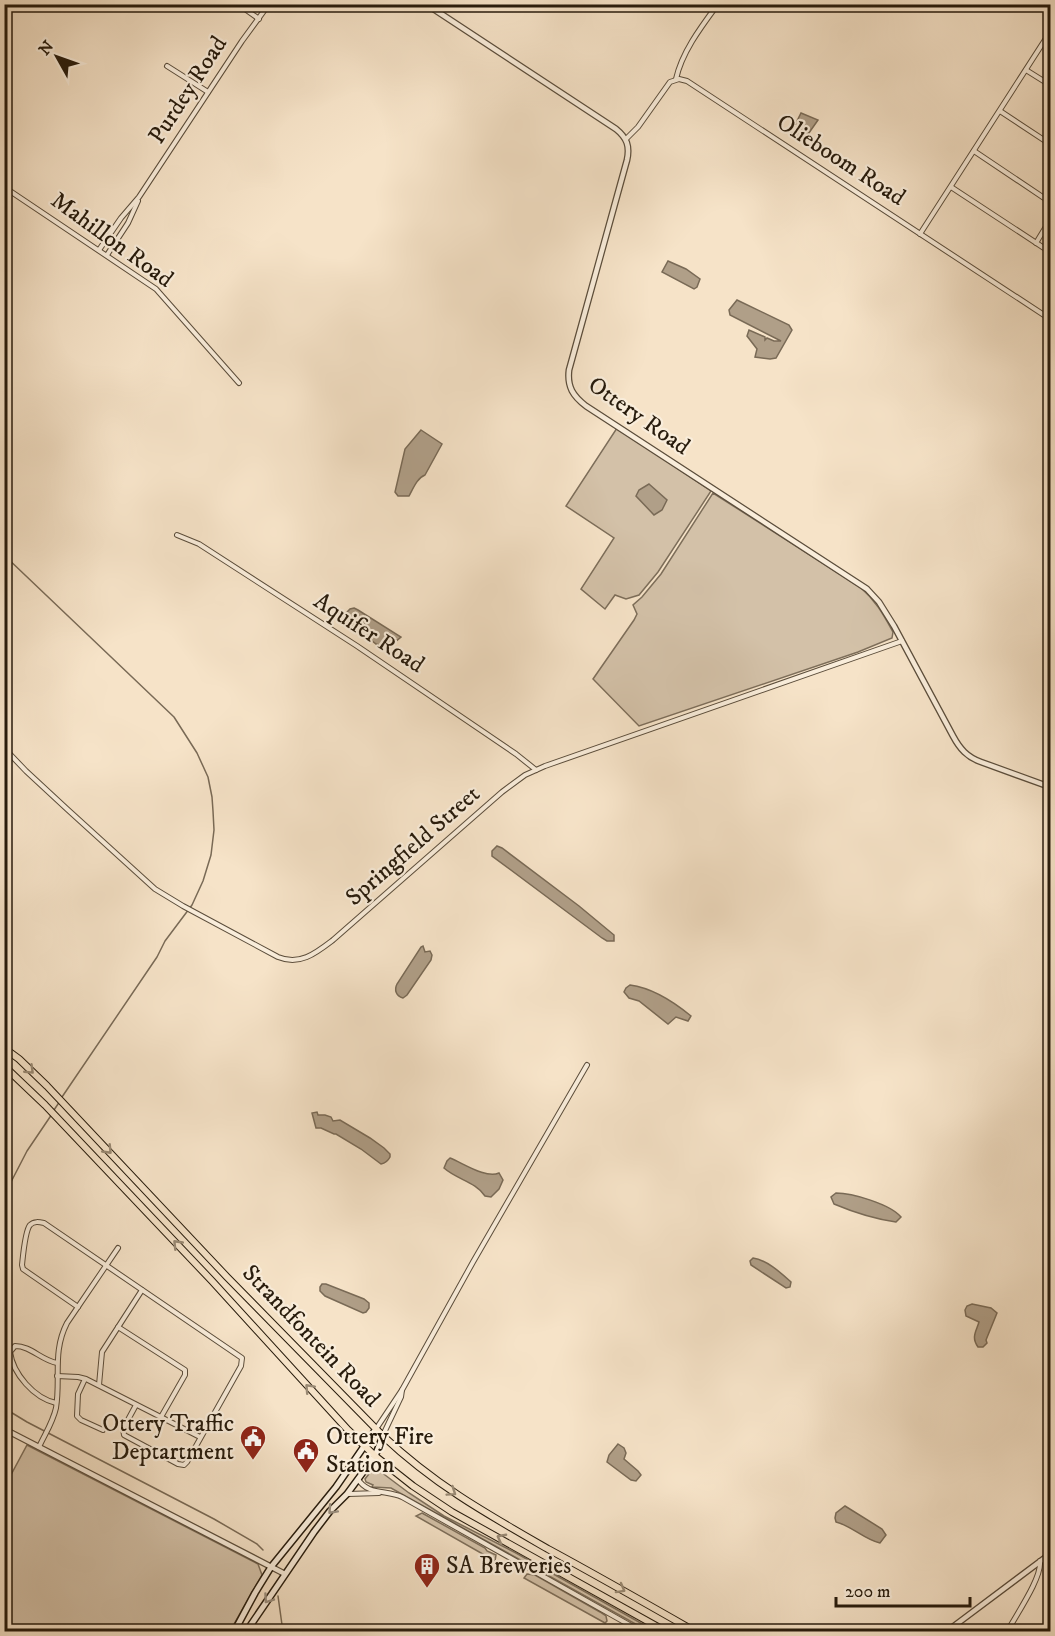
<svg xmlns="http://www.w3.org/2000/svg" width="1055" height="1636" viewBox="0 0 1055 1636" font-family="'IM FELL DW Pica',serif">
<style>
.green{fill:#d3c1a8;stroke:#7d6e5a;stroke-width:1.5}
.water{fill:#b09f88;stroke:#796a56;stroke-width:1.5}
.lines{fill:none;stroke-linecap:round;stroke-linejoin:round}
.stream{stroke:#796a56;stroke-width:1.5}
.minor-casing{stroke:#5b4d3b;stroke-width:6}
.tertiary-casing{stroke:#5b4d3b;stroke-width:7}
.secondary-casing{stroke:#271b0c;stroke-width:8}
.primary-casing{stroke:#271b0c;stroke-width:8}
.minor{stroke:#f9eddb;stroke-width:4}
.tertiary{stroke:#f9eddb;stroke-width:4.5}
.secondary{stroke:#f9eddb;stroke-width:5}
.primary{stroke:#f6e3c8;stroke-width:6}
.oneway{stroke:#998973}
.oneway2{stroke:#9a8e7e}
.labels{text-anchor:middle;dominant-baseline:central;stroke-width:4.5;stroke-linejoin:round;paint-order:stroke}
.street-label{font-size:24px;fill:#271b0c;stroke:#f9eddb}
.poi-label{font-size:24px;fill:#271b0c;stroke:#f9eddb;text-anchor:start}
</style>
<rect width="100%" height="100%" fill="#f6e3c8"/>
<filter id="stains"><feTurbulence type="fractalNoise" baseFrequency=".00333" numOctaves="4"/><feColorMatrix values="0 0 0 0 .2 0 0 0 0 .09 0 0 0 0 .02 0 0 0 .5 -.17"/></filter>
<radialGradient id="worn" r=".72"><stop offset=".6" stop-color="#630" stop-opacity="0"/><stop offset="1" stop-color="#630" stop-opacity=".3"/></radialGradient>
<g class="green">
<path d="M617 428 711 491 658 572 639 595 626 599 615 595 605 609 581 589 614 538 566 506Z"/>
<path d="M713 493 860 587C876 601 883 614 893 632L892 638 858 652 639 726 593 679 634 620 637 614 633 605 642 597 661 574Z"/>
<path d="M27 1445 258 1564 262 1575 230 1631H5V1486Z"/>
<path d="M377 1469 409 1493 444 1516 516 1553 655 1631H648L391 1488 372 1487 373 1485 366 1482 365 1479 372 1470Z"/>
<path d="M422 1513 485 1548 487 1551 496 1555 495 1561 416 1516Z"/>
<path d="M527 1574 535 1575 600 1612 606 1616 607 1621 605 1623 524 1578Z"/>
</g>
<g class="water">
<path d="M801 113 818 120 804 140H796L790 135Z"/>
<path d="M668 261 686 269 700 279 697 287 694 289 662 272Z"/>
<path d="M737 300 789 325 792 330 776 358 770 359 755 357 757 349 747 336 749 330 765 337V340L767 338 774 341H781L730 315 729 310Z"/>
<path d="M421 430 442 444 425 475C417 478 413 489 409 496H398L395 492 405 449Z"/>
<path d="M649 484 667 500 662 510 654 515 636 496 639 490Z"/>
<path d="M354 608 358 610 401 637 388 648 376 644 349 622 346 618 347 612 350 609Z"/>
<path d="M497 846 502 848 579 906 614 935V941H607L602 938 492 856V851Z"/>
<path d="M423 946 425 952 430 951 432 955 431 960 407 995 403 998C396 996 394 990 397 984L421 947Z"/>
<path d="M630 985C653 988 674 1002 691 1016L688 1021 676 1017 668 1024 639 1001 629 998 624 992 626 988Z"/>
<path d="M317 1112 318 1115H325L331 1117 333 1121 340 1120 370 1138 384 1148 390 1154V1157C388 1161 386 1163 381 1164L361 1149 336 1134H334L321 1128H316L312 1113Z"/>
<path d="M450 1158C463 1163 486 1179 499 1173L503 1180 499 1189 491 1197 485 1196C476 1182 456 1179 444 1168L447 1161Z"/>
<path d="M836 1193C852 1193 890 1204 901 1217L896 1222C875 1219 853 1212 834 1204L831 1197Z"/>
<path d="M753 1258C767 1260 781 1273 791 1282L790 1287 786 1288 751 1265 750 1261Z"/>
<path d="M322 1284H326L364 1299 369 1303V1308L366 1312 363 1313 325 1296 320 1291V1287Z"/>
<path d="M972 1304 991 1308 997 1313 986 1340 987 1343 983 1347H978C971 1337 976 1332 979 1322L966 1316 965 1310 967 1306Z"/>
<path d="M618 1444 624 1448 626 1453 624 1459 638 1471 641 1475 636 1481 631 1480 607 1462 609 1455Z"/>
<path d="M845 1506 882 1529 886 1535 880 1543C865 1540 852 1526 836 1522L835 1518 836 1513Z"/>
</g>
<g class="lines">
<g class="stream">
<path d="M4 555 174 717 197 753 208 777 212 797 213 811 214 830 211 855 203 881 192 905 165 941 157 957 62 1097"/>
<path d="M54 1110 60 1101"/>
<path d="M4 1189 11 1182 27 1151 52 1114"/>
<path d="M4 1408 27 1422 214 1519 257 1544 263 1550"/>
<path d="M278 1596 283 1632"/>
</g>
<g class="minor-casing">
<g id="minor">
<path d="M238 4 259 19"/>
<path d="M167 66 208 92"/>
<path d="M1026 70 1050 85"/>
<path d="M676 79C682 52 701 27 718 4"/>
<path d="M1000 111 1050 144"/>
<path d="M626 139 638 127 670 82 679 79 687 81 1050 319"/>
<path d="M974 151 1050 202"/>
<path d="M4 187 156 289 239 383"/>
<path d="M951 187 1050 252"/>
<path d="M920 234 1050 32"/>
<path d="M1036 243 1050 220"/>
<path d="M99 250 121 218 139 197 242 41 269 4"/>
<path d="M107 255 128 223 138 201"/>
<path d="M177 535 199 544 357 646 516 754 536 770"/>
<path d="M4 748 26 771 67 809 155 889 183 906 278 957C300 966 316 953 333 940L502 792 525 775 545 766 902 641"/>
<path d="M4 1107V1108"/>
<path d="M78 1307 23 1269 22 1265C23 1256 25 1231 30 1225 34 1221 39 1222 44 1223L242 1358 241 1366 187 1462 184 1465 178 1464 124 1435 123 1429 136 1405"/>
<path d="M118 1327 185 1370V1375L161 1417"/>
<path d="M57 1376 78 1377 86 1379 200 1437"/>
<path d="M85 1379 78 1394 77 1416 81 1420 103 1430"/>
<path d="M99 1385 102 1352 142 1290"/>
<path d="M56 1403C34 1398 13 1374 10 1352L15 1346C31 1346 41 1360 57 1363"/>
<path d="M376 1429 402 1390 473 1262 587 1065"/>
<path d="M383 1435 401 1397 402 1390"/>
<path d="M39 1447C45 1434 53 1422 56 1408 61 1378 52 1352 67 1323L118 1248"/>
<path d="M358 1479C367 1495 387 1490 402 1497L642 1632"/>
<path d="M348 1494 379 1493"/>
<path d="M1045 1558 1050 1561"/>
<path d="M1007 1632C1016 1615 1042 1578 1040 1561"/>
</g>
</g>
<g class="tertiary-casing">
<g id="tertiary">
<path d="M426 4 616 129C627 138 630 146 627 160L569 370C567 387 573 396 586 406L867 589 879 602 894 626 953 736C960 749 967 757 981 762L1050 787"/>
<path d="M4 1429 285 1574"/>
<path d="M946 1632 1050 1554"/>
</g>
</g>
<g class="secondary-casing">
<g id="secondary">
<path d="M234 1632 255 1593 271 1567 336 1487 376 1429"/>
<path d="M246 1632 314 1532 330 1511 347 1494 375 1456 383 1436"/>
</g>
</g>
<g class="primary-casing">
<g id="primary">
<path d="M4 1048 19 1059 47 1086 227 1277 383 1436C435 1485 487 1514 548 1549 598 1576 647 1604 696 1632"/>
<path d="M4 1066 45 1105 212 1281 348 1430 375 1456 413 1486 452 1512 667 1632"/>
</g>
</g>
<use href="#minor" class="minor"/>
<use href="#tertiary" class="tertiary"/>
<use href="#secondary" class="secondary"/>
<use href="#primary" class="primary"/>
</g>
<defs><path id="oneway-chevron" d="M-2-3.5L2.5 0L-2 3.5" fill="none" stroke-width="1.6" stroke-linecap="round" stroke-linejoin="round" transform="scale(1.5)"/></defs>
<g class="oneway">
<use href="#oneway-chevron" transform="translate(30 1070) rotate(44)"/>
<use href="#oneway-chevron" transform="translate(108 1150) rotate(46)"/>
<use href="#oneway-chevron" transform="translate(177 1244) rotate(-134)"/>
<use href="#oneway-chevron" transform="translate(309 1388) rotate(-133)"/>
<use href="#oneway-chevron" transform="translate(452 1492) rotate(34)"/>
<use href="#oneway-chevron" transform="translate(501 1538) rotate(-152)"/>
<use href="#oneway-chevron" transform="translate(621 1589) rotate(29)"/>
</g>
<g class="oneway2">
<use href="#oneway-chevron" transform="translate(332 1510) rotate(133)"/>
<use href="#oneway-chevron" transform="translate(268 1599) rotate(125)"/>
</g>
<defs>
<g id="civic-pin" transform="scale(1.35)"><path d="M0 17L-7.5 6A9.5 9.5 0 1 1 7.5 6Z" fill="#8f2418" stroke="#f9eddb"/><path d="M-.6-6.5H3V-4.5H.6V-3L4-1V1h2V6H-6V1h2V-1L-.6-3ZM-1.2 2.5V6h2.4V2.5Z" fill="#fff"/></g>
<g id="building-pin" transform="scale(1.35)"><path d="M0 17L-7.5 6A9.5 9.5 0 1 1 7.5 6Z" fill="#8f2418" stroke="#f9eddb"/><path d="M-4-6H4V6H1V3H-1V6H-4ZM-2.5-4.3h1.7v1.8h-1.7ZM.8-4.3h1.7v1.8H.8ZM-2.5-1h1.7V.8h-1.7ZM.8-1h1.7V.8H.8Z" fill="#fff"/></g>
</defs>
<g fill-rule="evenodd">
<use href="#civic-pin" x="253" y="1438"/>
<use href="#civic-pin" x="306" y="1451"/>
<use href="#building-pin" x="427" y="1566"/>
</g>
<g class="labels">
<g class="street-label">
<text transform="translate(188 90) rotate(-57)">Purdey Road</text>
<text transform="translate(841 160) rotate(33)">Olieboom Road</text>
<text transform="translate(112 240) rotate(36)">Mahillon Road</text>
<text transform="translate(639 416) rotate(35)">Ottery Road</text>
<text transform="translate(369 633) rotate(33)">Aquifer Road</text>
<text transform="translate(413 846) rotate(-41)">Springfield Street</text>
<text transform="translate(311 1336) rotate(46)">Strandfontein Road</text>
</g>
<g class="poi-label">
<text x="234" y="1424" text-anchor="end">Ottery Traffic<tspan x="234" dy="28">Deptartment</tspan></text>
<text x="326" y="1437">Ottery Fire<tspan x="326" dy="28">Station</tspan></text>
<text x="446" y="1566">SA Breweries</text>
</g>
</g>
<rect width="1055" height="1636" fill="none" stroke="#f6e3c8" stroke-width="24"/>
<rect x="6" y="6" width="1043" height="1624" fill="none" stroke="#271b0c" stroke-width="3"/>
<rect x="12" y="12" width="1031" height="1612" fill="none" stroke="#271b0c" stroke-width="1.5"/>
<g transform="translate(57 57) rotate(310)" stroke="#f9eddb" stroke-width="4.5" paint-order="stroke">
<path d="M0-4.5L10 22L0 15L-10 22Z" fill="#271b0c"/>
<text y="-9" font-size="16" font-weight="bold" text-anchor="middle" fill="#271b0c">N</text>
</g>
<path d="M836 1597v9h134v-9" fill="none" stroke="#271b0c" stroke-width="3"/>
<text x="845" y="1597" font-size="18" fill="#271b0c" stroke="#f9eddb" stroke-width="4.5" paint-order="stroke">200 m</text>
<rect width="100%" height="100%" filter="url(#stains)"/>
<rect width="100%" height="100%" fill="url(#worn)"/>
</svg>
